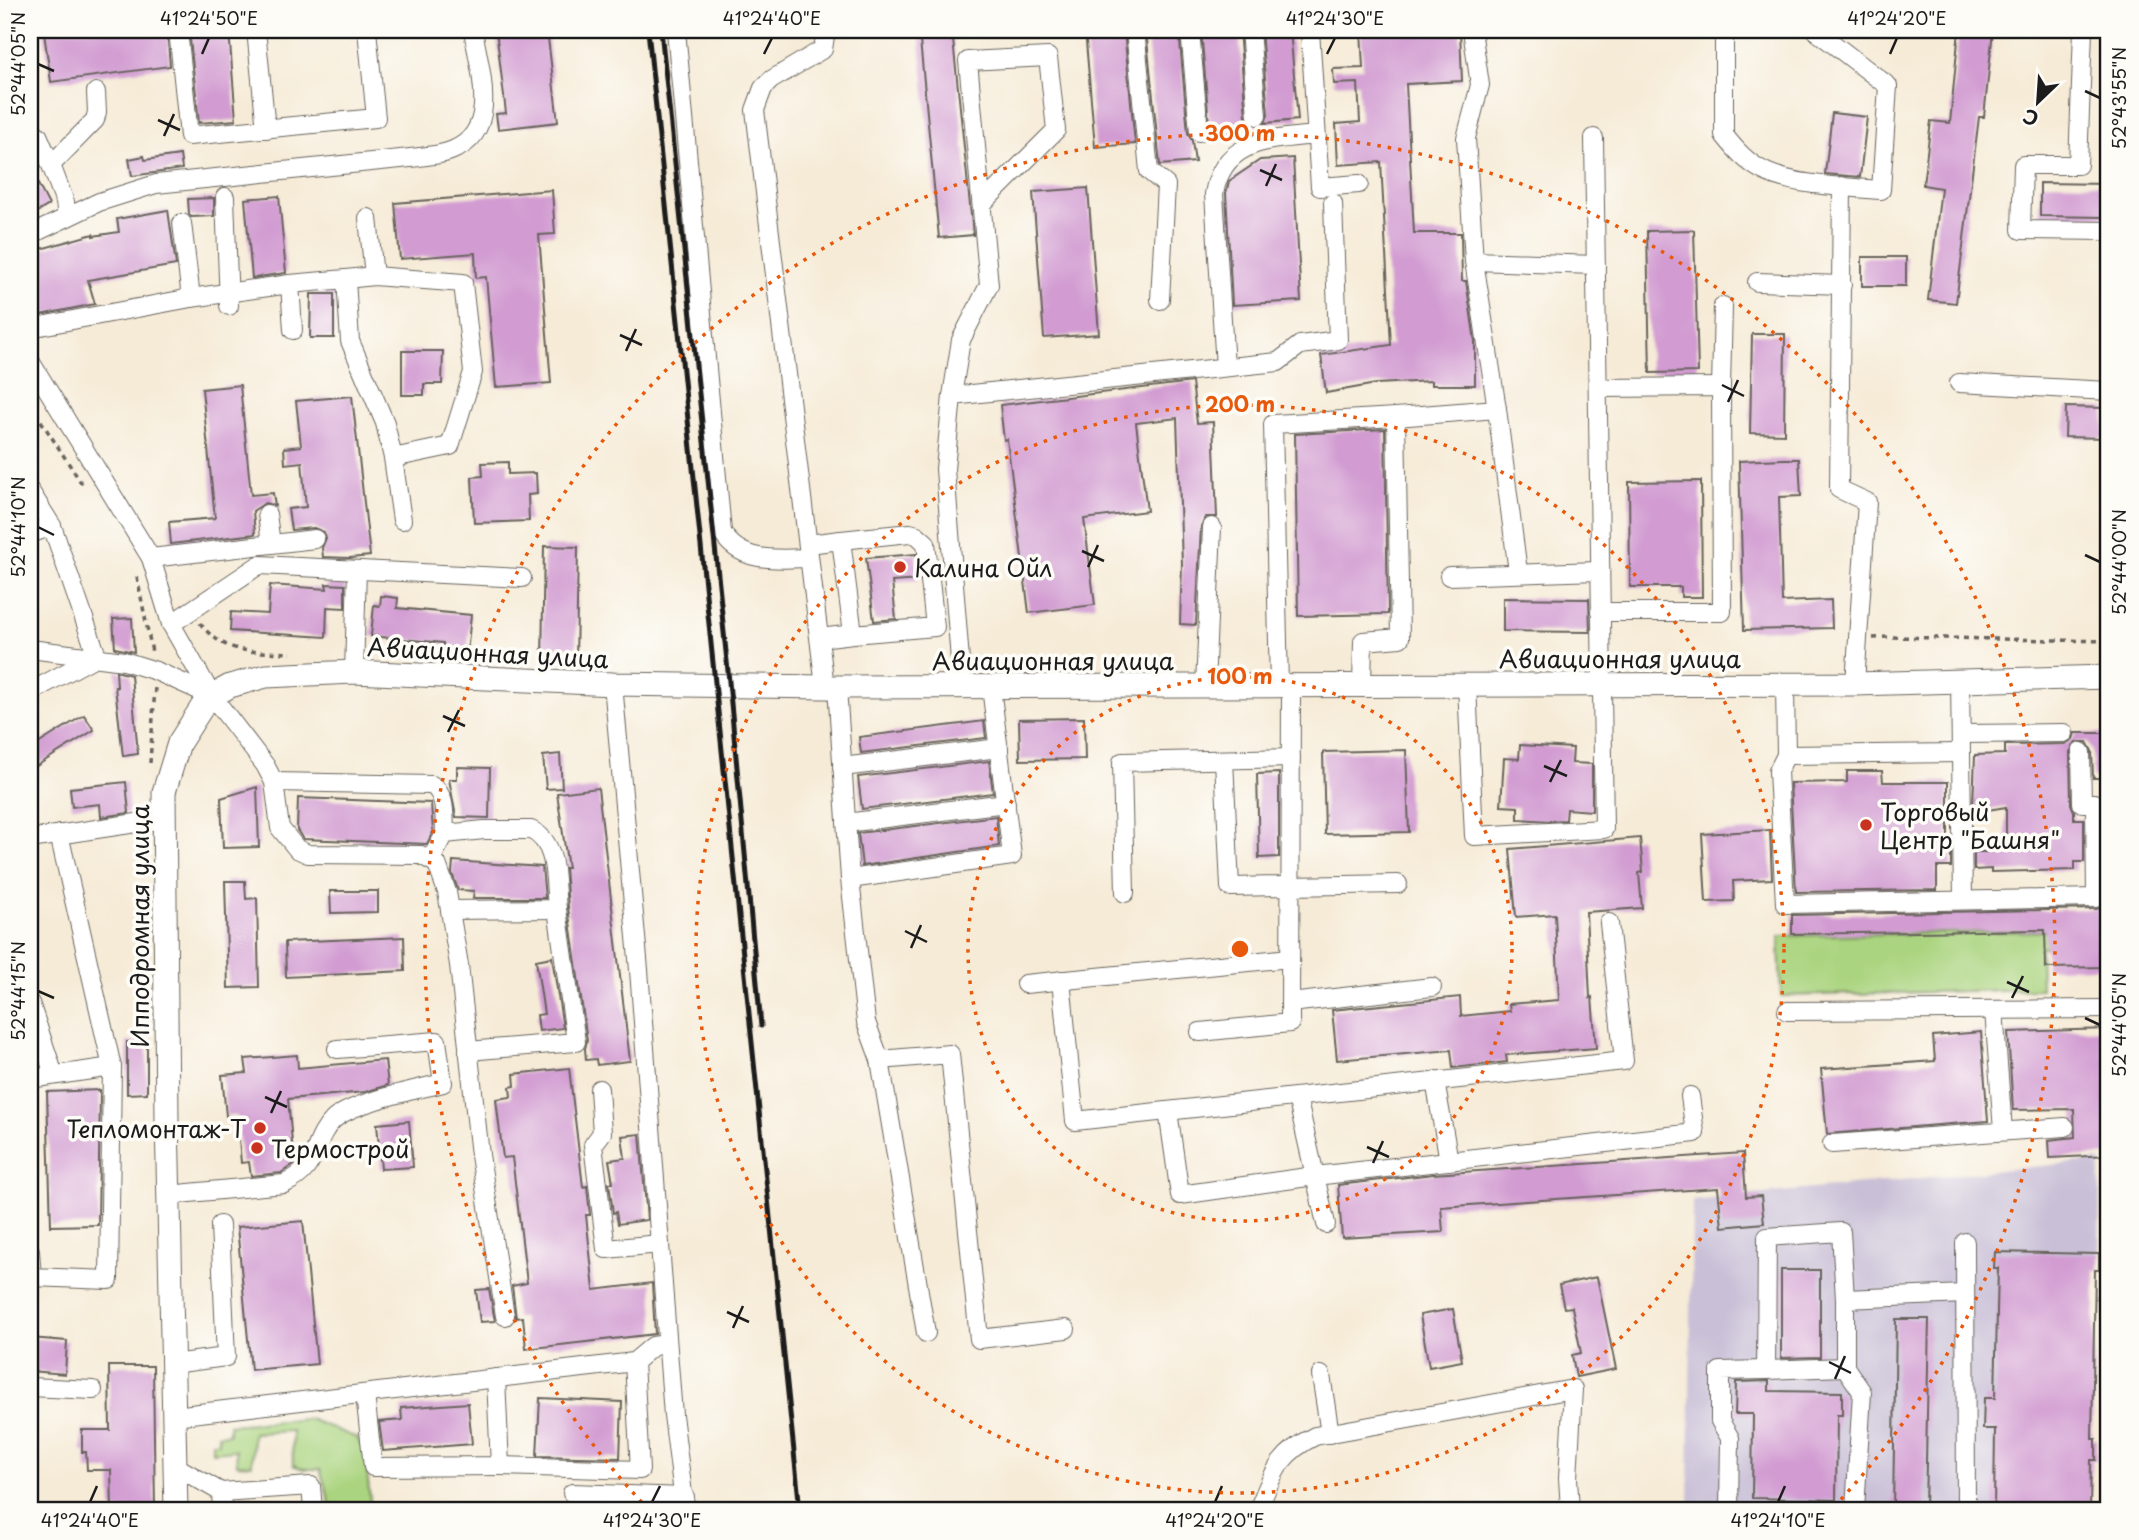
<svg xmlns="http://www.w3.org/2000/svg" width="2139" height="1540" viewBox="0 0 2139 1540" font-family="'Playpen Sans',sans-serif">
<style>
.industrial{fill:#c9bfd7}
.green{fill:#aad47f;stroke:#63784e;stroke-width:2}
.building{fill:#d29cd2}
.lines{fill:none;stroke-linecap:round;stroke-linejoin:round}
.minor-casing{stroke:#68645d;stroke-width:20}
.major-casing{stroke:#68645d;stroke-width:25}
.path{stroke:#68645d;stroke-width:3.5;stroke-dasharray:5 5;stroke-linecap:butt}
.minor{stroke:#fff;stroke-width:18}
.major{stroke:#fff;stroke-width:23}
.rail{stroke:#1c1c1c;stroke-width:5}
.ticks{fill:none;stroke:#1c1c1c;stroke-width:2.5}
.ring{fill:none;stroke:#e8590c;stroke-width:3.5;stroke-dasharray:3.5 7}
.poi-dot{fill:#c8321e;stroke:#fdfcf7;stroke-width:2.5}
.labels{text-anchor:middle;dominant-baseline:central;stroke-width:7;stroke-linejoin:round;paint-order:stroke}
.poi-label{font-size:24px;fill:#1c1c1c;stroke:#fdfcf7;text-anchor:start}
.street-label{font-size:24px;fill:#1c1c1c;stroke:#fdfcf7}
.centre{fill:#e8590c;stroke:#fdfcf7;stroke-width:3.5}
.ring-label{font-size:21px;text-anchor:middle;font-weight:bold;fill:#e8590c;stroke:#fdfcf7;stroke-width:7;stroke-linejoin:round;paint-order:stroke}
.neatline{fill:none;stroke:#1c1c1c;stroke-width:2.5}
.ticks-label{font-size:18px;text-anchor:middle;fill:#1c1c1c}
</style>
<rect width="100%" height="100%" fill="#fdfcf7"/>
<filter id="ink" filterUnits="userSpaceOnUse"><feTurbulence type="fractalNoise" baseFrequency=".0143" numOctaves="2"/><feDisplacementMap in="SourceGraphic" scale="14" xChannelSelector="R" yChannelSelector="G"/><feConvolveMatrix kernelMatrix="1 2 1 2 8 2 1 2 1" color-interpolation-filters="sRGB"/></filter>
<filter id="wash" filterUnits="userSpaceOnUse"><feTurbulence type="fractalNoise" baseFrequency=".00686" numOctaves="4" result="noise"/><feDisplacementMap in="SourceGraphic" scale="28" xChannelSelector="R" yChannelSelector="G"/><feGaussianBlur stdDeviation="1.57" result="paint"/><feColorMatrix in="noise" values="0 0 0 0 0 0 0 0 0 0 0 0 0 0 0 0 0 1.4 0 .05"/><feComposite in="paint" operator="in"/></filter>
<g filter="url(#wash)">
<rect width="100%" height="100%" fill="#f6ebd7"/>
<path class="industrial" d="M2100 1160 2099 1270H2095L2092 1439H2096V1460H2091L2090 1510H1689L1692 1201Z"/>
<g class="green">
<path d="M2109 930V946L2040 947 2041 989 1781 996 1779 936Z"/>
<path d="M309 1419 357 1438 365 1452 371 1510H332L320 1469H303L293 1465 292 1431 253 1433 252 1465 237 1464 236 1450 212 1452V1442H219L218 1435 229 1434V1425Z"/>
</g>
<g id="blocks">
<g class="building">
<path d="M65 30H167L170 66 51 82 44 33Z"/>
<path d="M189 30H229L236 120 199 123Z"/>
<path d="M496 30H547L558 122 498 129 496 114 506 113Z"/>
<path d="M919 30H952L973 235 939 238Z"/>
<path d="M1085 30H1124L1135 144 1095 147Z"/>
<path d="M1146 30H1179L1188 133 1192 141 1195 162 1160 165Z"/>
<path d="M1201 30H1239L1246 117 1250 125H1247L1248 130 1210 135Z"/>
<path d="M1261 30H1290L1298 120 1265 123 1268 115Z"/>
<path d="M1361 30H1460L1462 81 1406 84 1414 233H1461L1462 281H1466L1475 341V385H1431V381L1376 384 1326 393 1321 355 1391 345 1381 162 1338 165 1336 124 1360 122 1358 83 1334 84 1333 69 1363 68Z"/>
<path d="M1959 30H1993L1984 117H1979L1956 303 1928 300 1941 188 1923 185 1931 121 1950 123Z"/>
<path d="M1832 113 1867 117 1860 177 1825 174Z"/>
<path d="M180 155 182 169 132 176 129 159 144 156 145 160Z"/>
<path d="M1293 158 1301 301 1232 305 1226 193 1229 181 1260 160Z"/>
<path d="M30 169 49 205 30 216Z"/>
<path d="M2040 183 2109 184V199H2105V217L2040 216Z"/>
<path d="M1088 188 1099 334 1044 338 1033 192Z"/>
<path d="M552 190 555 234 539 235 551 383 496 387 486 277 476 278 475 253 400 259 395 203Z"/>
<path d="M279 196 286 273 252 278 245 199Z"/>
<path d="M214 198V216L191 217 189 214 188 199Z"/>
<path d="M168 210 176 265 88 280 95 304 40 315 30 279V252L93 234V236L119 232 117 219Z"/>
<path d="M1694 230 1698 372 1650 373 1647 231Z"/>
<rect x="1862" y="257" width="44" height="29"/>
<path d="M311 294H334V338H310Z"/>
<path d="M1752 334H1785L1784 434 1750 433Z"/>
<path d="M402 351H443L442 384H424V395H402Z"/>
<path d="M1192 382 1197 423 1213 422 1217 517H1206L1201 526 1196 625 1180 624 1182 564 1177 418 1136 423 1147 511 1084 519 1095 605 1029 613 1007 439 1004 440 1000 405Z"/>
<path d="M240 385 251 495 273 493 275 506 265 503 253 511 255 534 171 544 169 522 215 518 202 389Z"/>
<path d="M352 396 370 556 350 558 323 557 322 548 326 538 324 532 314 528 291 530 288 509 306 507 302 462 285 464 284 448 301 446 296 401Z"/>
<path d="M2066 407 2105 408 2104 438 2065 437Z"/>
<path d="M1385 429 1388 614 1298 616 1295 434Z"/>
<path d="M1784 459H1799L1801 496 1779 497 1782 602 1831 600 1832 628 1744 630 1739 461Z"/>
<path d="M508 462V474L536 473 537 494 528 495 529 521 474 523 472 477 483 476 482 463Z"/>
<path d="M1701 481 1702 597H1681V587H1630L1629 482Z"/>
<path d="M544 546 578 547 576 662 542 661Z"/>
<path d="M916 554 919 580 892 582 896 619 874 621 866 558Z"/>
<path d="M326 584 345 585V608L327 607 326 637 230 631 231 612 268 614 270 585 327 589Z"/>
<path d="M381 596 398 598 397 608 471 615 467 654 443 651V643L371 636 374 605 380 606Z"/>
<path d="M1503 598 1589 599 1590 632 1503 631Z"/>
<path d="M132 618 134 652 115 648 113 619Z"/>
<path d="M116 671 131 675 138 754 123 756 115 687H117Z"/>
<path d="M84 715 94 730 30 770V749Z"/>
<path d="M1084 718 1085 759 1020 760 1019 719Z"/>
<path d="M984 721 986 738 861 753 859 737Z"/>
<path d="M2075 733H2109V778H2093L2092 751 2087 742H2076L2070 752 2071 804 2074 811V819H2084V862H2075V870L1991 872V869L1974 870V852H1991V843H2006V807L1982 811 1973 805 1975 755 2005 754V745L2065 744 2073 739Z"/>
<path d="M1520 745 1573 748 1572 763 1592 764V811L1567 809 1566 820 1549 821 1518 819V807L1501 806 1504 758 1519 759Z"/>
<path d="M1406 750 1409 832 1325 834 1323 752Z"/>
<path d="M560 754 562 788 546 789 543 756Z"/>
<path d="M989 761 993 793 862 809 858 777Z"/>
<path d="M457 767 490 768 489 818 456 817 449 779H457Z"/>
<path d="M1847 771H1882L1883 782H1948V852H1951V867H1937V890L1796 892 1790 783 1847 782Z"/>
<path d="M1279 773V857L1259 858 1257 774Z"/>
<path d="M126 782 129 813 101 817 100 804 72 807 70 788Z"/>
<path d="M257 787 259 847 223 848 221 798Z"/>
<path d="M598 788 630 1061 597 1065 596 1059 586 1060 585 1049 587 1040 568 908 565 868H568L557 793Z"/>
<path d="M298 798 431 803 433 832 427 844 303 839 297 830Z"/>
<path d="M996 816 999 846 862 866 858 833Z"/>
<path d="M1770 830 1772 879 1733 881 1734 901 1706 902 1702 834Z"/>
<path d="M1640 838 1643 872 1639 873 1642 908 1586 912 1590 998 1592 997 1596 1048 1506 1055 1507 1062 1453 1068 1451 1050 1337 1060 1332 1010 1460 997 1461 1016 1510 1011 1509 1004 1559 1000 1555 914 1516 917 1510 849Z"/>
<path d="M453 861 542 867 545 898H473L474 891 458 890 452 873Z"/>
<path d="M225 881H245L246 899 257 898 259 987 228 988Z"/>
<path d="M330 891H378V912L331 913Z"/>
<path d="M2109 906V967L2046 968 2045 930 1792 934V915L2096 909Z"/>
<path d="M404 937 405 971 286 977 285 942Z"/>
<path d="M552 957 563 1028 539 1031 537 1015 544 1014 536 960Z"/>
<path d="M2109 1029V1155L2050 1158 2049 1140 2075 1137 2074 1109 2013 1110 2008 1032Z"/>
<path d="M1981 1032 1988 1121 1827 1134 1821 1069 1935 1061 1933 1036Z"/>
<path d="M127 1042H147V1093L127 1094Z"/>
<path d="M297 1055 298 1068 385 1060 388 1085 365 1092 288 1099 294 1164 281 1173 251 1176 249 1162 241 1163 237 1116H226L222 1075 247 1073 245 1059Z"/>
<path d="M569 1068 583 1187 587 1186 590 1215H586L594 1290 652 1283 655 1334 526 1349 523 1317 516 1318 512 1286 527 1283 512 1157 503 1158 496 1099 511 1097 510 1087 515 1086 514 1074Z"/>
<path d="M100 1090 98 1225 51 1226 47 1092Z"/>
<path d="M409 1121 413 1167 381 1169 377 1124Z"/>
<path d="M640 1134 647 1220 618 1224 616 1212 613 1213 609 1183H613L609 1160 625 1158 622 1136Z"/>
<path d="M1743 1153 1746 1197 1761 1196 1764 1223 1722 1227 1718 1188 1441 1207 1443 1232 1342 1238 1338 1185 1433 1174Z"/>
<path d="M303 1221 317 1364 251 1370 237 1227Z"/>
<path d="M1995 1252 2099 1254V1270H2095L2092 1439H2096V1460H2091L2090 1510H1994L1995 1429H1983L1984 1398H1995L1998 1268H1994Z"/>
<path d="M1781 1270H1820V1357L1781 1358Z"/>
<path d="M1597 1277 1616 1369 1576 1377 1572 1355 1581 1353 1572 1307 1564 1308 1559 1285Z"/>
<path d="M489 1289 495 1321 480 1322 476 1290Z"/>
<path d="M1453 1309 1462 1361 1429 1367 1420 1315Z"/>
<path d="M1896 1319H1929L1925 1510H1893Z"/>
<path d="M30 1338 67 1341 65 1374 30 1371Z"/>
<path d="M109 1366H153L155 1510H112L111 1470H87L86 1452H82V1430H110Z"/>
<path d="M1769 1381V1391L1842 1392V1415H1837L1836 1500 1752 1498 1753 1414H1735L1736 1382Z"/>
<path d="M540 1398 622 1402 620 1458 537 1456Z"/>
<path d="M468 1403 472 1444 383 1451 379 1422 402 1420 401 1408Z"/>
</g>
</g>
</g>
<g filter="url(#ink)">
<use href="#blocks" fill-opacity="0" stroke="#68645d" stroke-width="2"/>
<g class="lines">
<g class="minor-casing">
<g id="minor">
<path d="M178 30 189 136 376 118 367 30"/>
<path d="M256 30 266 129"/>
<path d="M676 30 722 532C740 564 778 559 809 558"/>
<path d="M1135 30 1149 171 1166 185 1160 300"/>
<path d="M1190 30 1199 132"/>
<path d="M1250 30 1257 116"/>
<path d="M1310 30 1320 187 1359 184"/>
<path d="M1472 30 1480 85 1466 138 1474 261 1497 409 1518 572"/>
<path d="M1729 30 1724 37V135C1735 149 1747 163 1764 171 1793 186 1848 187 1881 190L1888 86 1815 30"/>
<path d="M2083 30 2078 165H2023L2021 230 2109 231"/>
<path d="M38 135 51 165"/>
<path d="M1842 186 1839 489 1867 502 1855 684"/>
<path d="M225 197 229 306"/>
<path d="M67 217 65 202 51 165 95 120 97 112 96 92"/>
<path d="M368 218 374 276"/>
<path d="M182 223 191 298"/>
<path d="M30 235 99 202 156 184 420 157C431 155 443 155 453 150 501 131 479 68 473 30"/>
<path d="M1474 261 1596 265"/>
<path d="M1757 282 1842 285"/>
<path d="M30 328 191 298 290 284"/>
<path d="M293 330 290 284 346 279"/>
<path d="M30 361 151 558 171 624 212 696"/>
<path d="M1225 367 1214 194C1223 139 1270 140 1315 135"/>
<path d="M1959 383 2109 391"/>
<path d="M1721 387 1723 306"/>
<path d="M1598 388 1721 387 1722 612H1600"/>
<path d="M952 396 961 340 989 285 968 61 1048 57 1056 130 983 203"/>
<path d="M393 458 450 446 473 372 463 283 374 276 346 279 350 341 385 423 393 458 402 520"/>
<path d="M30 491 52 526 97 656 30 692"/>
<path d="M267 514 271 544"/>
<path d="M30 534 52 526"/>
<path d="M841 540 910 533 917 535 926 543 935 627 853 634"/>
<path d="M808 544 841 540 853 634 820 638"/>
<path d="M151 558 315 539"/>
<path d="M1449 576 1599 571"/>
<path d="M171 624 259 565 522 578"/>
<path d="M30 649 124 661 156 671 212 696 265 765 274 782 280 828 297 849 308 854 421 855 437 864 447 892 459 965 480 1155 505 1316"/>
<path d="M354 672 357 570"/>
<path d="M1960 681 1963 900"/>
<path d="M613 684 639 970 673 1415 685 1510"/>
<path d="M1785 684 1786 755 1961 753"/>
<path d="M1362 685 1363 641 1400 638 1396 417 1497 409"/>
<path d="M1467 685 1474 836 1604 829 1594 138"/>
<path d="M962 686 945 469 952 396 1278 362 1300 345 1338 340 1333 203"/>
<path d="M1205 686 1212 527"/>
<path d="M1279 686 1273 424 1396 417"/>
<path d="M825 687 755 110 763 88 771 80 823 49 826 30"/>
<path d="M837 687 850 879 866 1022 880 1060 950 1054 979 1339 1066 1329"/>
<path d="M1961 734 2064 733"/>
<path d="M1786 755 1778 771 1785 904 2096 898 2095 803H2082L2081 752"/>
<path d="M1224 760 1230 887 1398 884"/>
<path d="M842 767 999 748"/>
<path d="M274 782 432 785C447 796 444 817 445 834"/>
<path d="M846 823 1006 803"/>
<path d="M30 839 163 819"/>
<path d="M431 859 445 834 484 830H531C559 843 554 883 557 909L450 910"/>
<path d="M850 879 1012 856 991 687"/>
<path d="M1125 893 1122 762 1291 758"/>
<path d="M1061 980 1075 1121 1624 1061 1609 923"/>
<path d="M1025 984 1290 958"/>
<path d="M30 1003 54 1075"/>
<path d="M1290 1003 1432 987"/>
<path d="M1994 1010 2003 1131"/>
<path d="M1787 1011 2109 1009"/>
<path d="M1200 1032 1290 1023 1291 686"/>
<path d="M468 1051 576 1042 557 909"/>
<path d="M880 1060 926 1333"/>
<path d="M30 1079 112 1067"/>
<path d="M1435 1081 1449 1161"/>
<path d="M599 1089 602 1133 593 1145 606 1249 660 1244"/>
<path d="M1297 1097 1326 1224"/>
<path d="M1168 1111 1180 1195 1315 1176 1695 1133 1690 1096"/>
<path d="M1832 1144 2065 1127"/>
<path d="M168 1195 284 1184C320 1168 311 1142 333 1120 352 1102 416 1090 443 1083L437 1041 337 1049"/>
<path d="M1965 1242 1966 1510"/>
<path d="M30 1251 32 1277 109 1280 112 1067 59 834"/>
<path d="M634 1362 653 1346 667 1344"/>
<path d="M172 1364 226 1357 220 1225"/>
<path d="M1845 1367 1766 1370 1767 1237 1841 1232 1845 1299"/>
<path d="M1321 1375 1330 1434"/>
<path d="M30 1387 93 1390"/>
<path d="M365 1394 373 1467 500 1466 496 1378"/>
<path d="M174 1416 634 1362 640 1470 500 1466"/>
<path d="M175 1466 221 1492 222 1510"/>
<path d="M221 1492 311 1486 313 1510"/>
<path d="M572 1493 685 1497"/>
<path d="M1258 1510C1273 1474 1278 1454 1315 1436L1573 1389 1568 1478 1570 1510"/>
<path d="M1729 1510 1730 1438 1720 1421V1371L1766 1370"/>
<path d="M1855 1510 1862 1392 1845 1367V1299L1965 1294"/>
</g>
</g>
<g class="major-casing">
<path id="major" d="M176 1510 167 1120 164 792 179 743 204 704 212 696 230 686 266 676 354 672 613 684 825 687 1855 684 2109 677"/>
</g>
<g class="path">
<path d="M30 404 84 487"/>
<path d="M137 577 152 652"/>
<path d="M200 623C225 656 254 651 291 653"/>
<path d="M1873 638 1888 637 2109 641"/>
<path d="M150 763 155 687"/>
<path d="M2105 1451H2109"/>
</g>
<use href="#minor" class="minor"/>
<use href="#major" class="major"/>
<g class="rail">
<path d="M648 30 800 1510"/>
<path d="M661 30 728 671 761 1026"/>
</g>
</g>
</g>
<path class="ticks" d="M202 54 209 38M764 54 772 38M1327 54 1335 38M1890 54 1897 38M38 64 54 71M2085 91 2100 98M158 120 180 130M164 136 174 114M1260 170 1282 180M1266 186 1276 164M620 335 642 345M626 351 636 329M1722 385 1744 396M1728 402 1738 380M38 527 54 535M1082 551 1104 561M2085 555 2100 562M1088 567 1098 545M443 716 465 726M448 732 459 710M1544 766 1567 776M1550 782 1561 760M905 931 927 942M911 948 921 925M2007 982 2029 992M38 991 54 998M2012 998 2023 976M2085 1018 2100 1025M265 1097 287 1107M271 1113 281 1091M1367 1147 1389 1157M1373 1163 1383 1141M727 1312 749 1322M733 1328 743 1306M1829 1362 1851 1373M1835 1379 1845 1356M90 1502 97 1486M652 1502 660 1486M1215 1502 1222 1486M1778 1502 1785 1486"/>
<g class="ring">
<circle cx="1240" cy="949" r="272"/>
<circle cx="1240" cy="949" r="544"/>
<path d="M649 1510A815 815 0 1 1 1831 1510"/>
</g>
<g class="poi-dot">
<circle cx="900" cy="567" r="7"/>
<circle cx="1866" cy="825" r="7"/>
<circle cx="260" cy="1128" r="7"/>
<circle cx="257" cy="1148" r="7"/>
</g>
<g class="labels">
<g class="poi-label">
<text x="914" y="567">Калина Ойл</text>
<text x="1880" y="811">Торговый<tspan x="1880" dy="28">Центр "Башня"</tspan></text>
<text x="246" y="1128" text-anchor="end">Тепломонтаж-Т</text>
<text x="271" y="1148">Термострой</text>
</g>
<g class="street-label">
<text transform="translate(488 652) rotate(3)">Авиационная улица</text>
<text x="1620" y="658">Авиационная улица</text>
<text x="1053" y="660">Авиационная улица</text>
<text transform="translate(139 926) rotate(-90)">Ипподромная улица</text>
</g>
</g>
<circle cx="1240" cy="949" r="10" class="centre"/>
<g class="ring-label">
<text x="1240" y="141">300 m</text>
<text x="1240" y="412">200 m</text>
<text x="1240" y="684">100 m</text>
</g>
<rect width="2139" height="1540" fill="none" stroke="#fdfcf7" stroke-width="77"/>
<g transform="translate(2038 102) rotate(205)" stroke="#fdfcf7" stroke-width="5" paint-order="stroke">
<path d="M0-5L12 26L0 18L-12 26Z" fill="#1c1c1c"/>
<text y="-10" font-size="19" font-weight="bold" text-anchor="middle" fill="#1c1c1c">С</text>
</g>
<rect x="38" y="38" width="2062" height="1464" class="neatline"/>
<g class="ticks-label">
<text x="209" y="25">41°24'50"E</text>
<text x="772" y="25">41°24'40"E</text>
<text x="1335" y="25">41°24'30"E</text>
<text x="1897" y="25">41°24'20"E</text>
<text transform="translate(19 64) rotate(-90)" y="6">52°44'05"N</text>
<text transform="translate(2120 98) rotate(-90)" y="6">52°43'55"N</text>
<text transform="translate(19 527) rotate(-90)" y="6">52°44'10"N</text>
<text transform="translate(2120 562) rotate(-90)" y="6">52°44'00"N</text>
<text transform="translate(19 991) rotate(-90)" y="6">52°44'15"N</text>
<text transform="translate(2120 1025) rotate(-90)" y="6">52°44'05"N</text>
<text x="90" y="1527">41°24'40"E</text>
<text x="652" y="1527">41°24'30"E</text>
<text x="1215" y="1527">41°24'20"E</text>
<text x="1778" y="1527">41°24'10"E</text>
</g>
</svg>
